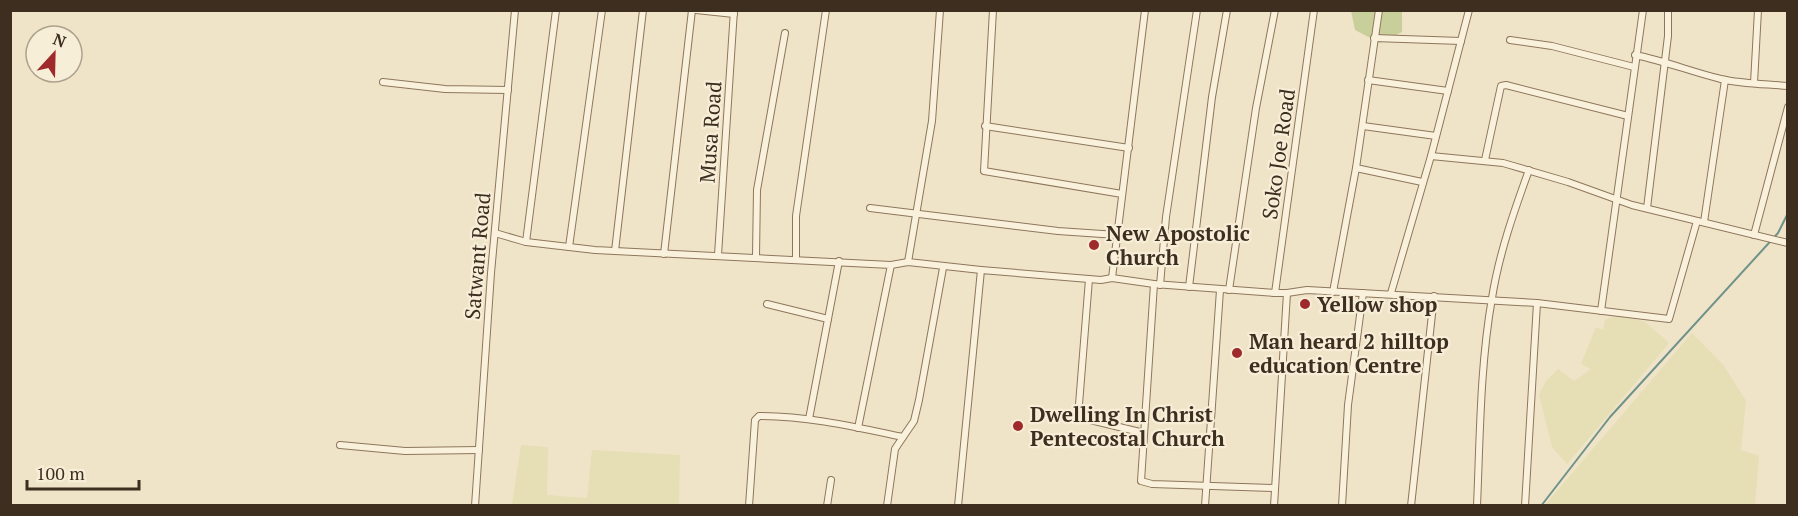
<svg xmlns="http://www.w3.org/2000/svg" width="1798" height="516" viewBox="0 0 1798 516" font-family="'PT Serif',serif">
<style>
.farmland{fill:#e6deb5}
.green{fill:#c9cf9b}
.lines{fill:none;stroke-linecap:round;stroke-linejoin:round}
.stream{stroke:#6f938a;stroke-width:2}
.minor-casing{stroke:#8d765c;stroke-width:8}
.minor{stroke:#faf1dc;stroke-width:6}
.poi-dot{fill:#9e2a2b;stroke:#f7eed8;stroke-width:2}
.labels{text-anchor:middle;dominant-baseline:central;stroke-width:4.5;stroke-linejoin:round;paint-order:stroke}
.street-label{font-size:21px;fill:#3d2e20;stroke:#f7eed8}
.poi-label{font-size:21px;font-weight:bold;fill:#3d2e20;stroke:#f7eed8;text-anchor:start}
</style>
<rect width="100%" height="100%" fill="#f0e4c8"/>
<g class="farmland">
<path d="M1625 316 1645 322 1669 343 1567 464 1552 447 1539 395 1546 381 1558 369 1574 381 1591 369 1581 364 1596 327 1603 330 1605 320 1612 317Z"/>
<path d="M1692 333 1724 366 1746 401 1741 450 1759 456 1755 505H1545Z"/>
<path d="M521 445 548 447 547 495 587 498 592 450 680 455 679 505H512Z"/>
</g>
<path class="green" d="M1351 11H1402V32L1380 43 1355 30Z"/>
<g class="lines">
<path class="stream" d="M1541 506 1610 417 1778 233 1788 213"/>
<g class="minor-casing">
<g id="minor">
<path d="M696 10 734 14"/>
<path d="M993 10 984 171 1122 194"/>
<path d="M1374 38 1461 41"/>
<path d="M1510 40 1552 46 1634 67"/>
<path d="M1635 55C1665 61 1692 72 1721 79 1742 84 1766 84 1788 86"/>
<path d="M1368 80 1448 91"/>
<path d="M383 82 445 89 508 90"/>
<path d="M1754 83 1758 10"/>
<path d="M985 126 1129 148"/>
<path d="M1363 126 1436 136"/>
<path d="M1431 156 1469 10"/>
<path d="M1485 160 1501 86 1506 85 1628 116"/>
<path d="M1356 168 1422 182"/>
<path d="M870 208 1058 231 1117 235"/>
<path d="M1647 208 1668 36V10"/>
<path d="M1704 222 1725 80"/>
<path d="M495 233 526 242 595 250 891 265 858 428"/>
<path d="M1754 235 1788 107"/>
<path d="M526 242 556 10"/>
<path d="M569 247 602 10"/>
<path d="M615 251 643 10"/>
<path d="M664 254 692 10"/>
<path d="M718 255 734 10"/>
<path d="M756 256 757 190 785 33"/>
<path d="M796 258V216L826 10"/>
<path d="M908 262 932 121 940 10"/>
<path d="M891 265 908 262 981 270"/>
<path d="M1112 278 1145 10"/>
<path d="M1089 279 1078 417 1144 433"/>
<path d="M1154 284 1141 481 1152 484 1275 488"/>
<path d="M1160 285 1166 217 1197 10"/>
<path d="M1189 287 1212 97 1227 10"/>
<path d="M1229 290 1256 108 1275 10"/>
<path d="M1333 292 1356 168 1379 10"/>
<path d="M1287 293 1307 290 1537 303 1669 319 1697 221"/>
<path d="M1391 293 1431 156 1503 163 1568 182 1632 205 1788 243"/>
<path d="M767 304 828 319 809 419"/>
<path d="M1601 311 1643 10"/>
<path d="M828 319 839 261"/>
<path d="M903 437 914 421 919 400 943 268"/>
<path d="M340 445 405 451 479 450"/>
<path d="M475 506 491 273 515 10"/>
<path d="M749 506 755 420 759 416C808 416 855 427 903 437L895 449 887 506"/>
<path d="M827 506 831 480"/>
<path d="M958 506 981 270 1101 280 1112 278 1154 284 1275 293"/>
<path d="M1205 506 1220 290"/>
<path d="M1274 506 1287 293H1275L1314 10"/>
<path d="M1342 506 1348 405 1363 293"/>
<path d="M1411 506 1434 296"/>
<path d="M1477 506C1480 437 1480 366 1492 298 1499 254 1514 211 1529 170"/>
<path d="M1525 506 1537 303"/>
</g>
</g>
<use href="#minor" class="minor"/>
</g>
<g class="poi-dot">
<circle cx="1094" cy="245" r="6"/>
<circle cx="1305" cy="304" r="6"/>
<circle cx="1237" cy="353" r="6"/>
<circle cx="1018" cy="426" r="6"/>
</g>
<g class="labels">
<g class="street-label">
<text transform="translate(710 132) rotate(-86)">Musa Road</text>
<text transform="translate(1278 154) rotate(-82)">Soko Joe Road</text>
<text transform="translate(477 256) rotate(-85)">Satwant Road</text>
</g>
<g class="poi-label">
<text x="1106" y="233">New Apostolic<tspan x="1106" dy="24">Church</tspan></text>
<text x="1317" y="304">Yellow shop</text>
<text x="1249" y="341">Man heard 2 hilltop<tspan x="1249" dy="24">education Centre</tspan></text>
<text x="1030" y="414">Dwelling In Christ<tspan x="1030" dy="24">Pentecostal Church</tspan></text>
</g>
</g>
<rect width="1798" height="516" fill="none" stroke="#3d2e20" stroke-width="24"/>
<g transform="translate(54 54) rotate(22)"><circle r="28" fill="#f7eed8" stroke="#ada18e" stroke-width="1.5"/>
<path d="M0-4.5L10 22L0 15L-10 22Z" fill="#9e2a2b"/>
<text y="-9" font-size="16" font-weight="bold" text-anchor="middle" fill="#3d2e20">N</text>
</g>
<path d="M27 480v9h112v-9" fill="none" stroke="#3d2e20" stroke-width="3"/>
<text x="36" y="480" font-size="18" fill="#3d2e20" stroke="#f7eed8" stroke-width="4.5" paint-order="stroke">100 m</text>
</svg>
